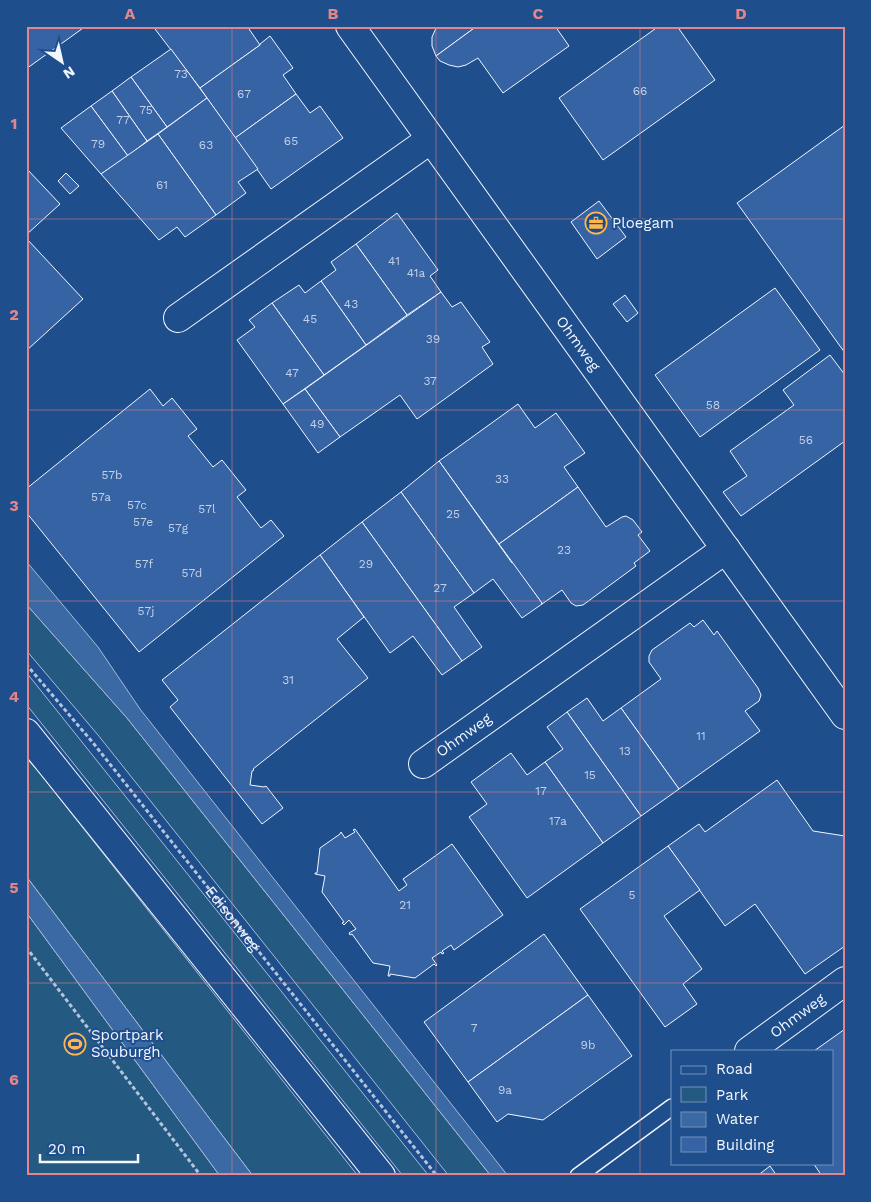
<svg xmlns="http://www.w3.org/2000/svg" width="871" height="1202" viewBox="0 0 871 1202" font-family="'Work Sans',sans-serif">
<style>
.green{fill:#245a82;stroke:#a8bbd7}
.water{fill:#3b69a3;stroke:#a8bbd7}
.building{fill:#3563a3;stroke:#f2f6ff}
.lines{fill:none;stroke-linecap:round;stroke-linejoin:round}
.service-casing{stroke:#f2f6ff;stroke-width:18}
.minor-casing{stroke:#f2f6ff;stroke-width:30}
.tertiary-casing{stroke:#f2f6ff;stroke-width:30}
.path{stroke:#b3c4dc;stroke-width:3;stroke-dasharray:4 2.5;stroke-linecap:butt}
.service{stroke:#1f4e8c;stroke-width:15}
.minor{stroke:#1f4e8c;stroke-width:28}
.tertiary{stroke:#1f4e8c;stroke-width:28}
.grid{fill:none;stroke:#e38589;stroke-width:1;stroke-opacity:0.55}
.labels{text-anchor:middle;dominant-baseline:central;stroke-width:4;stroke-linejoin:round;paint-order:stroke}
.number-label{font-size:12px;fill:#c3d1e8}
.poi-label{font-size:15px;fill:#f2f6ff;stroke:#1f4e8c;text-anchor:start}
.street-label{font-size:15px;fill:#f2f6ff;stroke:#1f4e8c}
.neatline{fill:none;stroke:#e38589;stroke-width:2}
.grid-label{font-size:16px;text-anchor:middle;font-weight:bold;fill:#e38589}
</style>
<rect width="100%" height="100%" fill="#1f4e8c"/>
<g class="green">
<path d="M26 604 127 718 491 1176H449L98 735 26 650Z"/>
<path d="M26 672 429 1176H403L26 704Z"/>
<path d="M26 758 38 771 358 1176H253L26 876Z"/>
<path d="M26 912 220 1176H26Z"/>
</g>
<g class="water">
<path d="M26 561 98 647 140 709 508 1176H491L127 718 26 604Z"/>
<path d="M26 876 253 1176H220L26 912Z"/>
</g>
<g class="building">
<path d="M26 26H86L26 69Z"/>
<path d="M159 26H247L260 45 200 88 155 29Z"/>
<path d="M437 26H477L436 56 432 46V37Z"/>
<path d="M477 26H555L569 46 503 93 478 58 466 65 458 67 449 65 440 61 436 56Z"/>
<path d="M659 26H677L715 80 603 160 559 98Z"/>
<path d="M270 36 293 68 283 75 296 94 235 138 200 88 260 45V44Z"/>
<path d="M171 49 207 98 167 127 131 77Z"/>
<path d="M131 77 167 127 147 141 112 91Z"/>
<path d="M112 91 147 141 128 156 91 106Z"/>
<path d="M296 94 310 113 320 106 343 138 271 189 235 138Z"/>
<path d="M207 98 258 169 238 182 246 193 216 215 158 134Z"/>
<path d="M91 106 128 156 101 174 61 128Z"/>
<path d="M845 125V353L737 203Z"/>
<path d="M158 134 216 215 185 237 177 227 159 240 101 174Z"/>
<path d="M26 168 60 204 26 235Z"/>
<path d="M66 173 79 186 70 194 58 181Z"/>
<path d="M599 201 626 237 597 259 571 222Z"/>
<path d="M397 213 438 270 430 276 441 292 407 315 356 244Z"/>
<path d="M26 238 83 299 26 351Z"/>
<path d="M356 244 407 315 366 345 321 281 336 270 331 262Z"/>
<path d="M321 281 366 345 324 375 272 303 299 285 305 293Z"/>
<path d="M775 288 820 350 700 437 655 375Z"/>
<path d="M441 292 452 307 461 302 490 342 482 347 493 364 417 419 400 395 340 437 305 389Z"/>
<path d="M625 295 638 313 627 322 613 304Z"/>
<path d="M272 303 324 375 283 404 237 340 255 327 249 320Z"/>
<path d="M830 355 845 375V441L741 516 723 492 747 476 730 451 794 405 783 390Z"/>
<path d="M150 389 163 406 172 398 197 429 188 436 213 467 222 460 246 490 237 497 261 528 271 520 284 536 139 652 26 512V489Z"/>
<path d="M305 389 340 437 318 453 283 404Z"/>
<path d="M518 404 535 428 556 413 585 453 564 467 578 487 499 544 439 461Z"/>
<path d="M439 461 512 563 513 562 542 603V604L522 618 493 579 474 593 401 492Z"/>
<path d="M578 487 606 527 622 517 626 516 633 520 642 532 638 535 650 551 634 563 636 566 583 605 576 606 571 603 562 590 542 604V603L499 544Z"/>
<path d="M401 492 474 593 454 607 482 647 462 661 362 522Z"/>
<path d="M362 522 462 661 442 675 413 636 390 653 320 555Z"/>
<path d="M320 555 364 617 337 639 368 678 253 769 254 770 252 771 250 785 264 787 266 786 283 808 262 824 170 707 178 700 162 680Z"/>
<path d="M703 620 714 635 717 631 758 688 761 695 759 701 745 711 760 731 679 789 621 708 661 679 649 662V656L652 650 690 623 694 627Z"/>
<path d="M587 698 603 721 621 708 679 789 641 816 567 712Z"/>
<path d="M567 712 641 816 603 843 545 762 563 749 547 727Z"/>
<path d="M511 753 527 775 545 762 603 843 527 898 469 817 487 804 471 782Z"/>
<path d="M777 780 813 831 845 836V946L805 974 755 904 725 926 668 846 699 824 705 832Z"/>
<path d="M355 829 399 891 407 885 403 879 452 844 503 915 454 950 451 945 442 951 444 953 442 954 441 952 432 958 437 965 436 966 434 964 415 978 390 974V976H388L390 966 373 963 352 934 350 935 349 933 356 929 349 920 344 925 342 923 344 922 322 892 325 876 315 874V873H317L320 848 340 834 341 832 345 838 355 832 353 830Z"/>
<path d="M668 846 700 890 664 916 702 969 683 984 697 1004 665 1027 580 909Z"/>
<path d="M544 934 588 995 468 1082 424 1022Z"/>
<path d="M588 995 632 1056 543 1120 508 1114 497 1122 468 1082Z"/>
<path d="M845 1029V1176H822L813 1163H832V1051H814Z"/>
<path d="M770 1166 777 1176H757Z"/>
</g>
<g class="lines">
<g class="service-casing">
<path id="service" d="M578 1176 672 1107"/>
</g>
<g class="minor-casing">
<g id="minor">
<path id="s2" d="M350 26 845 715"/>
<path d="M178 318 431 139"/>
<path id="s3" d="M423 764 726 549"/>
<path id="s4" d="M749 1051 845 981"/>
</g>
</g>
<g class="tertiary-casing">
<path id="tertiary" d="M26 733 381 1176"/>
</g>
<g class="path">
<path id="s1" d="M26 664 94 744 437 1176"/>
<path d="M26 947 201 1176"/>
</g>
<use href="#service" class="service"/>
<use href="#minor" class="minor"/>
<use href="#tertiary" class="tertiary"/>
</g>
<path class="grid" d="M232 26V1176M436 26V1176M640 26V1176M26 219H845M26 410H845M26 601H845M26 792H845M26 983H845"/>
<defs>
<g id="office-ring" transform="scale(1.125)"><circle r="9.5" fill="#1f4e8c" stroke="#ffb74d" stroke-width="1.5"/><path d="M-6-3h4V-5.5h4V-3h4V5H-6ZM-1-4.5V-3h2v-1.5ZM-6 0V1H6V0Z" fill="#ffb74d"/></g>
<g id="stadium-ring" transform="scale(1.125)"><circle r="9.5" fill="#1f4e8c" stroke="#ffb74d" stroke-width="1.5"/><path d="M0-5a6.5 5 0 1 0 0 10a6.5 5 0 1 0 0-10ZM-3.5-1.8h7v3.6h-7Z" fill="#ffb74d"/></g>
</defs>
<g fill-rule="evenodd">
<use href="#office-ring" x="596" y="223"/>
<use href="#stadium-ring" x="75" y="1044"/>
</g>
<g class="labels">
<g class="number-label">
<text x="181" y="74">73</text>
<text x="640" y="91">66</text>
<text x="244" y="94">67</text>
<text x="146" y="110">75</text>
<text x="123" y="120">77</text>
<text x="291" y="141">65</text>
<text x="98" y="144">79</text>
<text x="206" y="145">63</text>
<text x="162" y="185">61</text>
<text x="394" y="261">41</text>
<text x="416" y="273">41a</text>
<text x="351" y="304">43</text>
<text x="310" y="319">45</text>
<text x="433" y="339">39</text>
<text x="292" y="373">47</text>
<text x="430" y="381">37</text>
<text x="713" y="405">58</text>
<text x="317" y="424">49</text>
<text x="806" y="440">56</text>
<text x="112" y="475">57b</text>
<text x="502" y="479">33</text>
<text x="101" y="497">57a</text>
<text x="137" y="505">57c</text>
<text x="207" y="509">57l</text>
<text x="453" y="514">25</text>
<text x="143" y="522">57e</text>
<text x="178" y="528">57g</text>
<text x="564" y="550">23</text>
<text x="144" y="564">57f</text>
<text x="366" y="564">29</text>
<text x="192" y="573">57d</text>
<text x="440" y="588">27</text>
<text x="146" y="611">57j</text>
<text x="288" y="680">31</text>
<text x="701" y="736">11</text>
<text x="625" y="751">13</text>
<text x="590" y="775">15</text>
<text x="541" y="791">17</text>
<text x="558" y="821">17a</text>
<text x="632" y="895">5</text>
<text x="405" y="905">21</text>
<text x="474" y="1028">7</text>
<text x="588" y="1045">9b</text>
<text x="505" y="1090">9a</text>
</g>
<g class="poi-label">
<text x="612" y="223">Ploegam</text>
<text x="91" y="1035">Sportpark<tspan x="91" dy="17">Souburgh</tspan></text>
</g>
<g class="street-label">
<text stroke="none"><textPath href="#s2" startOffset="391">Ohmweg</textPath></text>
<text stroke="none"><textPath href="#s3" startOffset="50">Ohmweg</textPath></text>
<text stroke="none"><textPath href="#s1" startOffset="328">Edisonweg</textPath></text>
<text stroke="none"><textPath href="#s4" startOffset="60">Ohmweg</textPath></text>
</g>
</g>
<rect width="871" height="1202" fill="none" stroke="#1f4e8c" stroke-width="55"/>
<rect x="671" y="1050" width="162" height="115" fill="#1f4e8c" stroke="#7391ba"/>
<rect x="681" y="1066" width="25" height="8" fill="#1f4e8c" stroke="#7391ba"/>
<text x="716" y="1074" font-size="15" fill="#f2f6ff">Road</text>
<rect x="681" y="1087" width="25" height="15" fill="#245a82" stroke="#7391ba"/>
<text x="716" y="1100" font-size="15" fill="#f2f6ff">Park</text>
<rect x="681" y="1112" width="25" height="15" fill="#3b69a3" stroke="#7391ba"/>
<text x="716" y="1124" font-size="15" fill="#f2f6ff">Water</text>
<rect x="681" y="1137" width="25" height="15" fill="#3563a3" stroke="#7391ba"/>
<text x="716" y="1150" font-size="15" fill="#f2f6ff">Building</text>
<g transform="translate(62 62) rotate(146)" stroke="#1f4e8c" stroke-width="4" paint-order="stroke">
<path d="M0-4L9 19L0 12L-9 19Z" fill="#f2f6ff"/>
<text y="-8" font-size="14" font-weight="bold" text-anchor="middle" fill="#f2f6ff">N</text>
</g>
<path d="M40 1154v8h98v-8" fill="none" stroke="#f2f6ff" stroke-width="2.5"/>
<text x="48" y="1154" font-size="15" fill="#f2f6ff" stroke="#1f4e8c" stroke-width="4" paint-order="stroke">20 m</text>
<rect x="28" y="28" width="816" height="1146" class="neatline"/>
<g class="grid-label">
<text x="130" y="19">A</text>
<text x="333" y="19">B</text>
<text x="538" y="19">C</text>
<text x="741" y="19">D</text>
<text x="14" y="129">1</text>
<text x="14" y="320">2</text>
<text x="14" y="511">3</text>
<text x="14" y="702">4</text>
<text x="14" y="893">5</text>
<text x="14" y="1085">6</text>
</g>
</svg>
